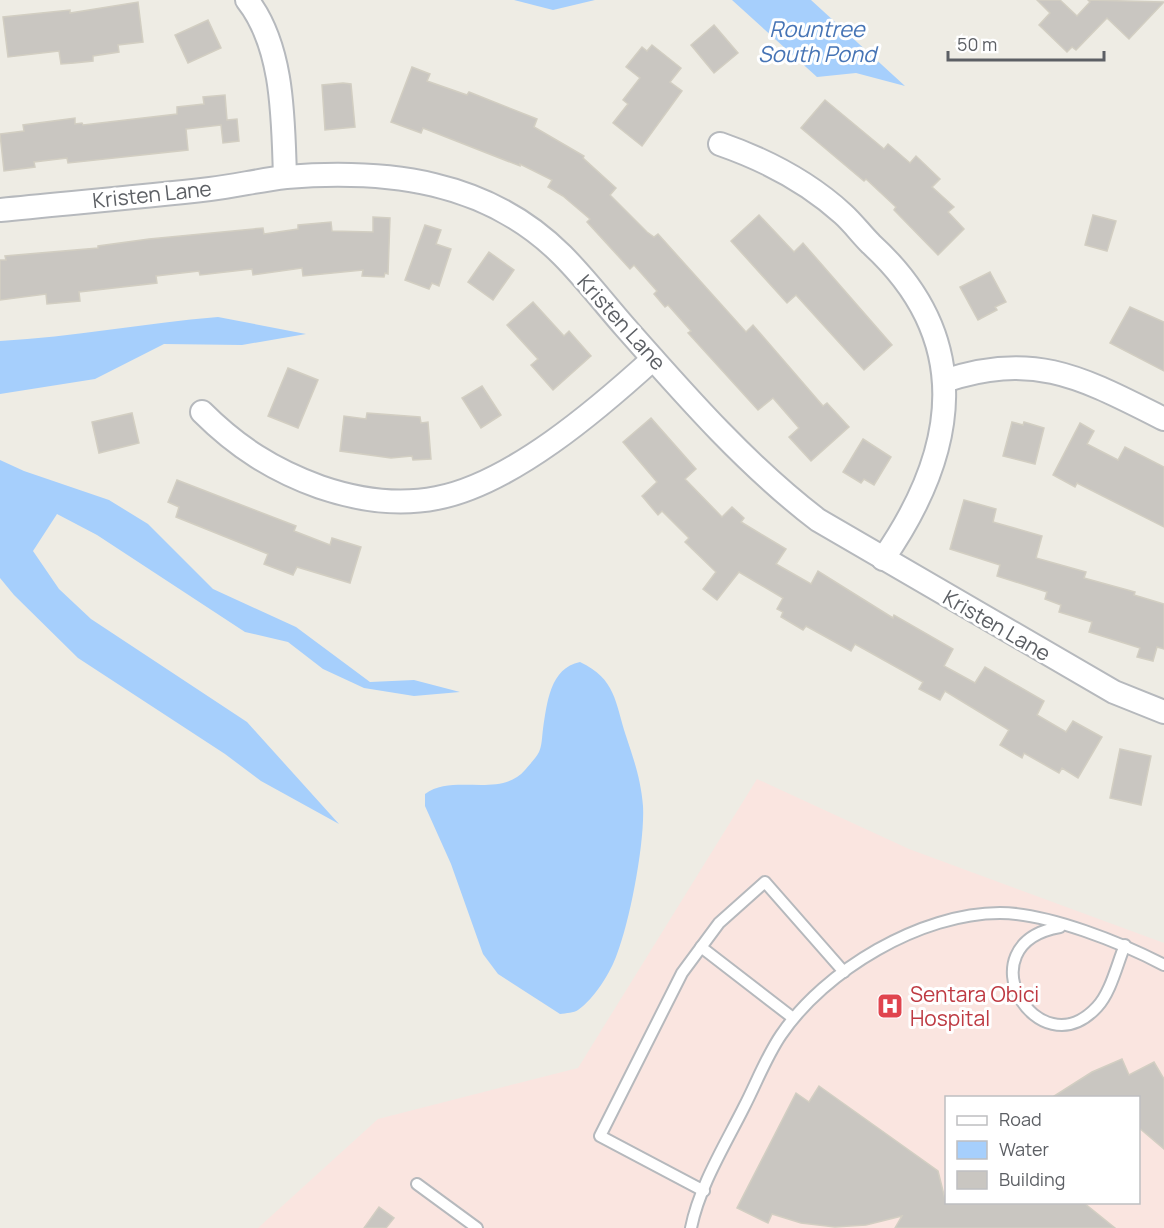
<svg xmlns="http://www.w3.org/2000/svg" width="1164" height="1228" viewBox="0 0 1164 1228" font-family="Manrope,sans-serif">
<style>
.medical{fill:#fae5e0;fill-rule:evenodd}
.water{fill:#a6cffc}
.building{fill:#c9c6c1;stroke:#d2cec2;stroke-width:1.5}
.lines{fill:none;stroke-linecap:round;stroke-linejoin:round}
.service-casing{stroke:#b6b9bd;stroke-width:14}
.minor-casing{stroke:#b6b9bd;stroke-width:26}
.service{stroke:#fff;stroke-width:10}
.minor{stroke:#fff;stroke-width:22}
.labels{text-anchor:middle;dominant-baseline:central;stroke-width:6;stroke-linejoin:round;paint-order:stroke}
.street-label{font-size:21px;fill:#5c5f64;stroke:#fff}
.health-label{font-size:21px;fill:#be3a42;stroke:#fff;text-anchor:start}
.water-label{font-size:22px;font-style:italic;fill:#4674b5;stroke:#fff}
</style>
<rect width="100%" height="100%" fill="#eeece4"/>
<path class="medical" d="M757 779 909 849 1164 943V1228H258L378 1119 578 1068ZM946 1098H1138V1202H946Z"/>
<g class="water">
<path d="M514 0H595L553 10Z"/>
<path d="M732 0H811L905 86 856 73 817 77Z"/>
<path d="M218 317 306 334 242 345 164 344 95 379 0 394V341C73 337 145 323 218 317Z"/>
<path d="M0 460 24 471 109 500 148 524 213 589 296 627 370 682 414 680 460 692 414 696 364 688 323 669 288 642 245 632 97 535 57 514 33 551 59 589 91 619 247 722 339 824 261 781 225 754 78 658 14 595 0 578Z"/>
<path d="M580 662C616 679 615 702 626 736 634 760 641 780 643 806 645 842 630 921 617 954 611 972 594 999 578 1010 574 1013 566 1013 560 1014L498 974 483 954 451 864 425 806V794C454 773 500 799 525 770 529 765 536 758 539 752 542 746 542 736 543 729 547 703 550 668 580 662Z"/>
</g>
<g class="building">
<path d="M1037 0H1060L1077 16 1090 2 1088 0 1164 2 1129 39 1107 18 1076 50 1072 47 1067 52 1039 25 1050 13Z"/>
<path d="M138 2 143 42 118 45 119 52 93 56V61L74 63 61 64 59 51 8 57 3 17 70 10V13Z"/>
<path d="M208 20 221 48 188 63 175 35Z"/>
<path d="M714 25 738 53 714 73 691 45Z"/>
<path d="M652 45 681 68 670 82 682 91 642 146 613 123 628 104 623 100 640 78 626 67 642 47 647 51Z"/>
<path d="M412 67 430 74 427 81 467 95 469 92 537 119 534 127 584 156 583 158 616 188 610 195 647 232 654 237 658 234 746 332 753 325 823 406 827 403 849 427 811 461 789 437 799 428 773 398 758 410 688 333 691 331 668 305 665 307 654 294 657 291 634 265 630 269 587 222 590 219 563 196 548 187 552 180 520 164V166L423 128 421 133 391 122Z"/>
<path d="M343 83 351 84 355 127 325 130 322 85Z"/>
<path d="M225 95 227 120 237 119 239 141 223 143 221 125 186 129 188 150 68 163 67 158 34 162 35 167 4 171 0 134 24 131 23 125 75 118V124L82 123 83 125 177 114V107L204 104 203 97Z"/>
<path d="M825 100 884 149 888 144 910 163 916 156 940 179 932 187 954 207 948 212 964 229 938 255 894 210 896 207 866 179 864 181 801 128Z"/>
<path d="M759 215 794 252 803 243 892 345 864 370 796 295 787 303 731 241Z"/>
<path d="M1093 215 1116 221 1107 251 1085 245Z"/>
<path d="M373 217 390 218 388 274 385 273 384 277 362 276 363 270 303 276 302 268 253 275 252 269 200 275 199 271 156 276 157 283 79 292 80 301 47 304 46 294 0 300V260H6L5 256 98 248V246L149 239 263 228 264 234 298 229V225L331 222 332 231 373 232Z"/>
<path d="M425 225 441 230 436 244 451 249 439 286 432 283 429 289 405 280Z"/>
<path d="M489 252 514 270 493 300 468 282Z"/>
<path d="M990 272 1006 302 995 307 997 310 978 320 960 287Z"/>
<path d="M533 302 564 336 569 331 591 356 553 390 531 365 538 359 507 325Z"/>
<path d="M1130 307 1164 322V371L1110 343Z"/>
<path d="M288 368 318 380 298 428 268 416Z"/>
<path d="M482 386 501 415 481 428 462 398Z"/>
<path d="M132 413 139 443 99 453 92 422Z"/>
<path d="M367 413 420 417 421 423 428 422 431 459 413 460 412 456 391 458 340 451 344 416 366 419Z"/>
<path d="M651 418 696 469 685 479 722 517 732 507 744 518 741 522 786 549 776 564 811 584 818 571 893 618 894 615 953 649 944 666 975 683 985 667 1044 701 1037 715 1066 732 1073 721 1102 737 1078 778 1062 768 1059 773 1024 753 1022 758 1000 745 1009 730 945 691 940 700 919 689 923 682 855 644 851 651 806 626 803 630 781 617 783 612 777 609 783 598 739 572 717 600 703 589 716 572 685 542 689 538 662 511 658 515 642 496 657 482 623 442Z"/>
<path d="M1012 422 1023 425 1024 422 1044 428 1035 464 1003 456Z"/>
<path d="M1080 423 1094 431 1087 444 1118 460 1125 447 1164 467V527L1077 483 1075 487 1053 475Z"/>
<path d="M863 439 891 457 874 485 864 479 861 483 843 472Z"/>
<path d="M177 480 296 526 294 531 330 545 332 538 361 547 350 583 297 567 293 575 264 564 268 554 176 517 179 507 168 502Z"/>
<path d="M964 500 996 509 993 522 1042 536 1036 558 1086 572 1084 578 1135 592 1134 595 1164 604V649L1157 647 1153 661 1137 657 1140 648 1089 632 1092 622 1059 612 1061 605 1045 599 1047 592 997 576 1000 565 950 549Z"/>
<path d="M1120 749 1151 756 1141 805 1110 798Z"/>
<path d="M1122 1059 1129 1075 1154 1062 1164 1079V1149L1138 1127V1098H1051L1092 1072Z"/>
<path d="M819 1086 938 1171 946 1203H1084L1115 1228H895L902 1216 866 1225 835 1227 801 1223 772 1214 768 1223 737 1208 796 1093 809 1102Z"/>
<path d="M379 1207 394 1218 386 1228H364Z"/>
</g>
<g class="lines">
<g class="service-casing">
<g id="service">
<path d="M1060 927C962 944 1038 1071 1097 1007 1111 992 1117 964 1125 945"/>
<path d="M701 947 793 1018"/>
<path d="M417 1184 477 1228"/>
<path d="M704 1191 600 1136 682 973 719 923 765 882 844 972"/>
<path d="M691 1228C699 1187 725 1145 744 1107 756 1084 766 1057 781 1035 825 970 921 913 1000 913 1048 913 1122 943 1164 965"/>
</g>
</g>
<g class="minor-casing">
<g id="minor">
<path d="M247 0C284 47 283 120 285 177"/>
<path d="M720 144C766 160 807 181 843 214 853 223 861 234 871 244 975 339 958 451 883 559"/>
<path d="M0 210C70 203 140 197 210 189 235 186 260 180 286 177 387 169 487 180 562 255 584 277 604 303 625 327 685 395 746 465 818 520L1114 692 1164 712"/>
<path d="M944 381C1035 350 1084 379 1164 419"/>
<path d="M202 412C237 447 273 470 320 487 358 500 397 506 437 498 511 484 598 409 653 359"/>
</g>
</g>
<use href="#service" class="service"/>
<use href="#minor" class="minor"/>
</g>
<defs>
<g id="hospital-square" transform="scale(1.35)"><rect x="-9" y="-9" width="18" height="18" rx="4" fill="#e0444e" stroke="#fff"/><path d="M-5-5h3v3.5h4V-5h3V5h-3V1.5h-4V5h-3Z" fill="#fff"/></g>
</defs>
<g fill-rule="evenodd">
<use href="#hospital-square" x="890" y="1006"/>
</g>
<g class="labels">
<g class="street-label">
<text transform="translate(152 194) rotate(-6)">Kristen Lane</text>
<text transform="translate(622 322) rotate(48)">Kristen Lane</text>
<text transform="translate(997 625) rotate(30)">Kristen Lane</text>
</g>
<g class="health-label">
<text x="910" y="994">Sentara Obici<tspan x="910" dy="24">Hospital</tspan></text>
</g>
<g class="water-label">
<text x="817" y="29">Rountree<tspan x="817" dy="25">South Pond</tspan></text>
</g>
</g>
<rect x="945" y="1096" width="195" height="108" fill="#ffffff" stroke="#bebfc1" stroke-width="1.5"/>
<rect x="957" y="1116" width="30" height="9" fill="#ffffff" stroke="#bebfc1" stroke-width="1.5"/>
<text x="999" y="1126" font-size="18" fill="#5c5f64">Road</text>
<rect x="957" y="1141" width="30" height="18" fill="#a6cffc" stroke="#bebfc1" stroke-width="1.5"/>
<text x="999" y="1156" font-size="18" fill="#5c5f64">Water</text>
<rect x="957" y="1171" width="30" height="18" fill="#c9c6c1" stroke="#bebfc1" stroke-width="1.5"/>
<text x="999" y="1186" font-size="18" fill="#5c5f64">Building</text>
<path d="M948 51v9h156v-9" fill="none" stroke="#5c5f64" stroke-width="3"/>
<text x="957" y="51" font-size="18" fill="#5c5f64" stroke="#ffffff" stroke-width="4.5" paint-order="stroke">50 m</text>
</svg>
